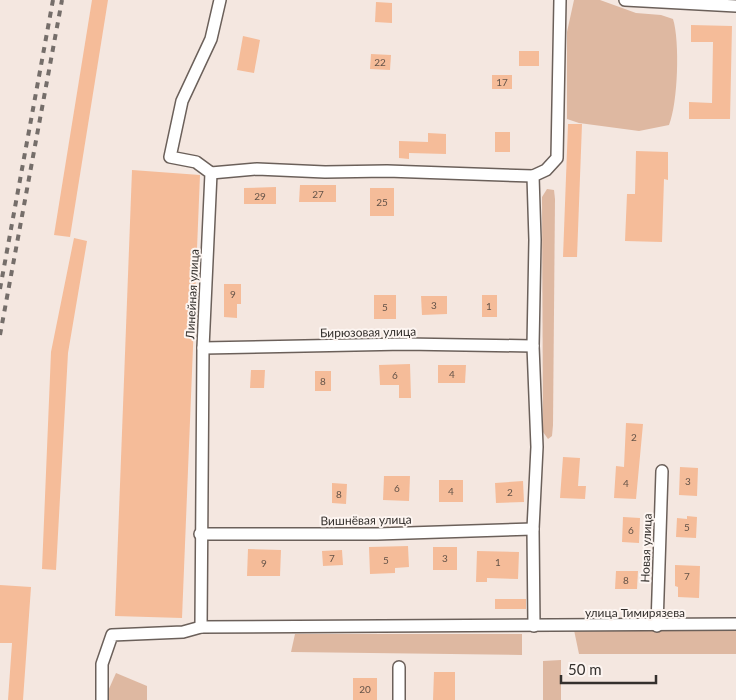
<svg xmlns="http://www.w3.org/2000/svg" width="736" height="700" viewBox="0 0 736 700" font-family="Lato,sans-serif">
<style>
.green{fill:#deb8a1}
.building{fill:#f5bc99}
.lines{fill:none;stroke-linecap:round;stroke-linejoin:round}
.street-casing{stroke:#6b605a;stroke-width:14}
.street{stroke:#fff;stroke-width:11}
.rail{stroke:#756e6a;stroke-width:4;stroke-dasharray:6 6;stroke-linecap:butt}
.labels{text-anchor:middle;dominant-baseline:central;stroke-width:4;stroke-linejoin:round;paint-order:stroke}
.number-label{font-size:10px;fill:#645348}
.street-label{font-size:12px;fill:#34302d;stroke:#fdf5f1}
</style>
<rect width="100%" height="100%" fill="#f4e7e0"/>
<g class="green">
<path d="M574 0H600L636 13 661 15 673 19C680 41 678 103 669 125L639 131 579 123 567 119V32Z"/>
<path d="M547 189 554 190 555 199 553 425 552 436 548 439 543 432 542 197Z"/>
<path d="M574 630 736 631V654H579Z"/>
<path d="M295 634H522V655L291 652Z"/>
<path d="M561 660V700H543V661Z"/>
<path d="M116 673 147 686V700H108V691Z"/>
</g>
<g class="building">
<path d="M92 0H108L70 237 54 235Z"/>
<path d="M376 2 392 3V23L375 22Z"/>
<path d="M691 25 732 26 730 119H689V102L712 103 713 42H691Z"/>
<path d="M243 36 260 40 254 73 237 70Z"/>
<rect x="519" y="51" width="20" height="15"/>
<path d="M371 54 391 55 390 70 370 69Z"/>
<rect x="492" y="75" width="20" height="14"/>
<path d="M568 124H582L577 257H563Z"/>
<rect x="495" y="132" width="15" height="20"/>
<path d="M428 133 446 134V154L409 153V159L399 158V141L428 142Z"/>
<path d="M636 151 668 152V180L664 179 662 242 625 241 627 194H635Z"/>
<path d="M132 170 200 175 182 618 115 616Z"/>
<path d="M300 185H336V202H299Z"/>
<path d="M276 187V204H244V188Z"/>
<rect x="370" y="188" width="24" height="28"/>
<path d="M74 238 87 241 68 353 56 570 42 569 51 352Z"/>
<path d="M224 284H241V304H237V318L224 317Z"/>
<rect x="374" y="295" width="22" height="24"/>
<rect x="482" y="295" width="15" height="22"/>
<path d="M421 296H447V314L422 315Z"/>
<path d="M410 364 411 398H399V385H380L379 365Z"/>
<path d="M438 365H466L465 383H438Z"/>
<path d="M251 370H265L264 388H250Z"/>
<rect x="315" y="371" width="16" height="20"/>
<path d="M626 423 643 424 636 499 614 498 616 466 624 467Z"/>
<path d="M563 457 580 458 578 486H586L585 499 560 498Z"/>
<path d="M680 467 698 468 697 496 679 495Z"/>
<path d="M384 476H410L409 501 383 500Z"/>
<rect x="439" y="480" width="24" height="22"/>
<path d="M523 481 524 502 496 503 495 483Z"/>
<path d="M332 483 347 484 346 504 332 503Z"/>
<path d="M687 516 697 517 696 538 676 537 677 518 687 519Z"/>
<path d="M623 517 640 518 639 543 622 542Z"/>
<path d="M408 546 409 567 395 568V573L370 574 369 547Z"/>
<rect x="433" y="547" width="24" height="23"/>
<path d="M248 549 281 550 280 576H247Z"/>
<path d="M342 550 343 565 323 566 322 551Z"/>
<path d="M477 551 519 552 518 579 487 578V582H476Z"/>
<path d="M675 565 700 566 699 598 678 597V587L675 586Z"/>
<path d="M616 571H638L637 589H615Z"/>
<path d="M0 585 31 587 23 700H8L12 643H0Z"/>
<rect x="495" y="599" width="31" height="10"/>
<path d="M434 672H455V700H433Z"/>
<rect x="353" y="678" width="24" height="22"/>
</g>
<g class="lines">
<g class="street-casing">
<g id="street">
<path d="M625 0 736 6"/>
<path d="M211 173 257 169 325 172 387 171 533 176"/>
<path d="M203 348 405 344 533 346"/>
<path d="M200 534H377L533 529"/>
<path d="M534 626 533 529 537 447 533 346 535 240 533 176 546 170 557 158 560 0"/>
<path d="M657 626 662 471"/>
<path d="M201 627 203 348 211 173 196 162 170 157 182 101 211 39 220 0"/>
<path d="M399 667V700"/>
<path d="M102 700V664L112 635 183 632 201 627 736 624"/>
</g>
</g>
<use href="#street" class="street"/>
<g class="rail">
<path d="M0 289 53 0"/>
<path d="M0 335 62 0"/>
</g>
</g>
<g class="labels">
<g class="number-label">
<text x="380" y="62">22</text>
<text x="502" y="82">17</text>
<text x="318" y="194">27</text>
<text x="260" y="196">29</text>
<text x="382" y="202">25</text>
<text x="233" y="294">9</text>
<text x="434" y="305">3</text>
<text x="489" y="306">1</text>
<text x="385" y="307">5</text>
<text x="452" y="374">4</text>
<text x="395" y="375">6</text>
<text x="323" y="381">8</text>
<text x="634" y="437">2</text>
<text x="688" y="481">3</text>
<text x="626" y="483">4</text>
<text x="397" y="488">6</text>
<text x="451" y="491">4</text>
<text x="510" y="492">2</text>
<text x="339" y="494">8</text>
<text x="687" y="527">5</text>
<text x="631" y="530">6</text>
<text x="332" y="558">7</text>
<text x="445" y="558">3</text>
<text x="386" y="560">5</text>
<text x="498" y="562">1</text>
<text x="264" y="563">9</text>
<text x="687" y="576">7</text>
<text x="626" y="580">8</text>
<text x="365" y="689">20</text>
</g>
<g class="street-label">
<text transform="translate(192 294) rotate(-87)">Линейная улица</text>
<text transform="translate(368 332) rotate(-1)">Бирюзовая улица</text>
<text transform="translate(366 520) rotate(-1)">Вишнёвая улица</text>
<text transform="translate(646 548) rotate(-88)">Новая улица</text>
<text x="635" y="612">улица Тимирязева</text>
</g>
</g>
<path d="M561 675v8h95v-8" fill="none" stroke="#34302d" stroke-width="2.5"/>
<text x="568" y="675" font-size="15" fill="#34302d" stroke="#fdf5f1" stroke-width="4" paint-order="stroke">50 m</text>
</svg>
